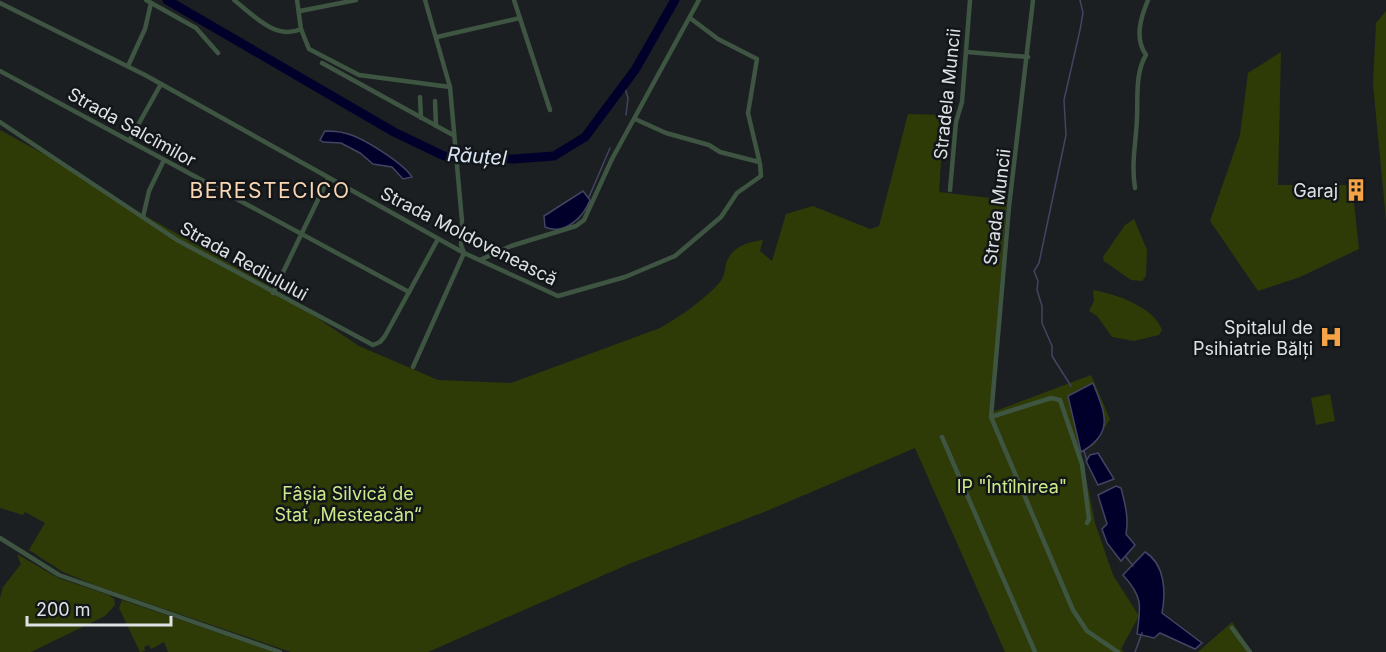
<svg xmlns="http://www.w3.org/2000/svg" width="1386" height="652" viewBox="0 0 1386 652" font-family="Inter,sans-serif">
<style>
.green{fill:#2e3b07}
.water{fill:#00002b;stroke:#434462;stroke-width:1.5}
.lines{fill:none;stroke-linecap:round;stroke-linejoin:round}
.stream{stroke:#434462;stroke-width:1.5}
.river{stroke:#00002b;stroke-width:9}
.minor{stroke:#3e5542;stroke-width:4.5}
.labels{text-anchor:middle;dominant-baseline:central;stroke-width:5;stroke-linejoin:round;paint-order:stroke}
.street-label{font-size:18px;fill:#dfe2e4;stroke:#121619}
.poi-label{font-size:18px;fill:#dfe2e4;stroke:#121619;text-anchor:end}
.park-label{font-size:18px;fill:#cdea8b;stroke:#121619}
.water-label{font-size:20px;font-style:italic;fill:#dae5f5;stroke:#121619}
.quarter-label{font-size:21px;letter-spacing:1.5px;fill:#f9d5b3;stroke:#121619}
</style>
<rect width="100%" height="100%" fill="#1b1f22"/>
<g class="green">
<path d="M1386 11V220L1373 84 1376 23Z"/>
<path d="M1281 52 1278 185H1352L1359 249 1300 277 1258 291 1210 221 1240 135 1248 73Z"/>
<path d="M908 114 944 115 939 192 1007 200 990 413 1091 375 1110 419 1094 445 1081 452 1095 523 1113 575 1139 616 1121 649 1124 652H1005L915 448 769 510 629 564 428 652H291L97 586 63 572 29 550 45 523 25 512 23 515 0 508V130L60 163 98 189 273 288 359 346 438 380 511 383 660 328C681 316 704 300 720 282 724 277 725 270 726 264 731 247 747 242 763 240L760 251 772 261 786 214 813 206 870 229 879 226Z"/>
<path d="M1134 219 1147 250 1146 276 1142 281 1131 280 1104 261 1103 257 1125 225Z"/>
<path d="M1093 290C1116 294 1154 307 1162 330L1159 335 1134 341 1112 337 1097 316 1089 311 1094 301Z"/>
<path d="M1330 394 1335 421 1316 425 1311 398Z"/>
<path d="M17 554 58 578 109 595 114 599 115 605 105 616 31 652H0V598L3 587 21 564Z"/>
<path d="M122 600 274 652H168L164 642 151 649 149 645 144 647 145 651 140 652 119 608Z"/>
<path d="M1232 622 1252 652H1198Z"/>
</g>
<g class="water">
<path d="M325 131C331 131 338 131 344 133 361 136 403 163 412 177L403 179 392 167 373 164 360 153 341 143 323 142 320 140Z"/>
<path d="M583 191 590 200C584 216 565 236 545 227L544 216Z"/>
<path d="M1093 383C1105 413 1115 433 1081 452L1068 396Z"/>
<path d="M1098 453 1114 479 1098 485 1086 461 1090 455Z"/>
<path d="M1116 486 1121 488C1125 504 1129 518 1126 534L1135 545 1121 561 1107 543 1102 529 1107 524 1098 495Z"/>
<path d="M1145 552C1165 564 1166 592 1162 613L1202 643 1195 649 1160 633 1154 638 1137 634C1141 605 1143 597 1123 575Z"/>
</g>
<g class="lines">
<g class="stream">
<path d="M624 85 628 98 626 115"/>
<path d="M589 197 610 148"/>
<path d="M1071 386 1052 356V346L1042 323V306L1037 290 1038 281 1034 271 1039 263 1066 135 1064 100 1080 30 1083 13 1080 0"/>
<path d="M1084 451 1087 461"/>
<path d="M1126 557 1133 566"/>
<path d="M1135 652 1142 633"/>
</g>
<path class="river" d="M167 0 394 132 444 156 514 159 554 156 585 137 635 70 675 0"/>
<g class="minor">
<path d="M146 0 196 28 218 53"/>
<path d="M234 0C252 14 276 41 301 29"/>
<path d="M297 0 301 29 309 49 359 75 450 87"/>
<path d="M514 0 550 110"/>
<path d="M1033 0 1009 207 991 417 1073 610 1087 631 1118 652"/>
<path d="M0 3 145 75 464 253 558 296 625 277 675 256 721 217 737 193 761 176 760 164 748 113 757 59 718 39 690 18"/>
<path d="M300 11 356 0"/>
<path d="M437 37 520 18"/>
<path d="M967 52 1028 57"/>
<path d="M322 63 453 135"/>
<path d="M128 66 145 29 151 3"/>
<path d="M0 71 409 292"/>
<path d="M420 97 421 118"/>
<path d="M435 101 436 126"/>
<path d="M635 119 666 133 709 145 720 152 759 162"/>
<path d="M0 122 177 240 373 345 380 342 385 336 438 239"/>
<path d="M129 141 161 84"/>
<path d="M1135 188C1131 163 1136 143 1137 118 1138 97 1135 73 1146 55 1134 38 1141 17 1148 0"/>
<path d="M950 190 956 122 962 102 970 0"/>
<path d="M143 217 149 191 164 160"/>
<path d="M480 260 511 246 576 226 584 220 612 159 699 0"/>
<path d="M273 293 328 179"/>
<path d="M413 367 464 253 461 245 462 221 450 87 425 0"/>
<path d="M991 417 1051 398 1060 400 1082 464 1089 519 1087 523"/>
<path d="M942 437 1035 652"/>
<path d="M0 538 59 575 280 652"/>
<path d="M1232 628 1250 652"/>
</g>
</g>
<defs>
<g id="building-bare" transform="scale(1.8)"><path d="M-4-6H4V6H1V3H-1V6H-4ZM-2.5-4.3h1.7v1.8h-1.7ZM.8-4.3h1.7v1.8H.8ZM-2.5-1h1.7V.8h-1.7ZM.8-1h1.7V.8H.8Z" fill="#f5a346" stroke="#121619" stroke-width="2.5" paint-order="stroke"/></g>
<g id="hospital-bare" transform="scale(1.8)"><path d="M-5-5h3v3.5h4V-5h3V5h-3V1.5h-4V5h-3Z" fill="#f5a346" stroke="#121619" stroke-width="2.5" paint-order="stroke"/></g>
</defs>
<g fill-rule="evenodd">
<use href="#building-bare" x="1356" y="190"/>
<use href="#hospital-bare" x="1331" y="337"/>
</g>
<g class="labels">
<g class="street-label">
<text transform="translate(947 94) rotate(-84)">Stradela Muncii</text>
<text transform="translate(132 127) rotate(29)">Strada Salcîmilor</text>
<text transform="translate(997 207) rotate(-83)">Strada Muncii</text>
<text transform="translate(469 236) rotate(27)">Strada Moldovenească</text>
<text transform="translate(244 261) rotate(29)">Strada Rediulului</text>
</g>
<g class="poi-label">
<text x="1338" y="190">Garaj</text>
<text x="1313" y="327">Spitalul de<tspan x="1313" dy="21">Psihiatrie Bălți</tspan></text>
</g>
<g class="park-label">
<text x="1012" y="486">IP "Întîlnirea"</text>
<text x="348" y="493">Fâșia Silvică de<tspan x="348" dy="21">Stat „Mesteacăn“</tspan></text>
</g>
<g class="water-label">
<text transform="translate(477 156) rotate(4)">Răuțel</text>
</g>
<g class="quarter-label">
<text x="270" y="190">BERESTECICO</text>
</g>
</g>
<path d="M27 616v9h144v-9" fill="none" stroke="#dfe2e4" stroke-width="3"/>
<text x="36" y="616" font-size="18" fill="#dfe2e4" stroke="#121619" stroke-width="4.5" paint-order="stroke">200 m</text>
</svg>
